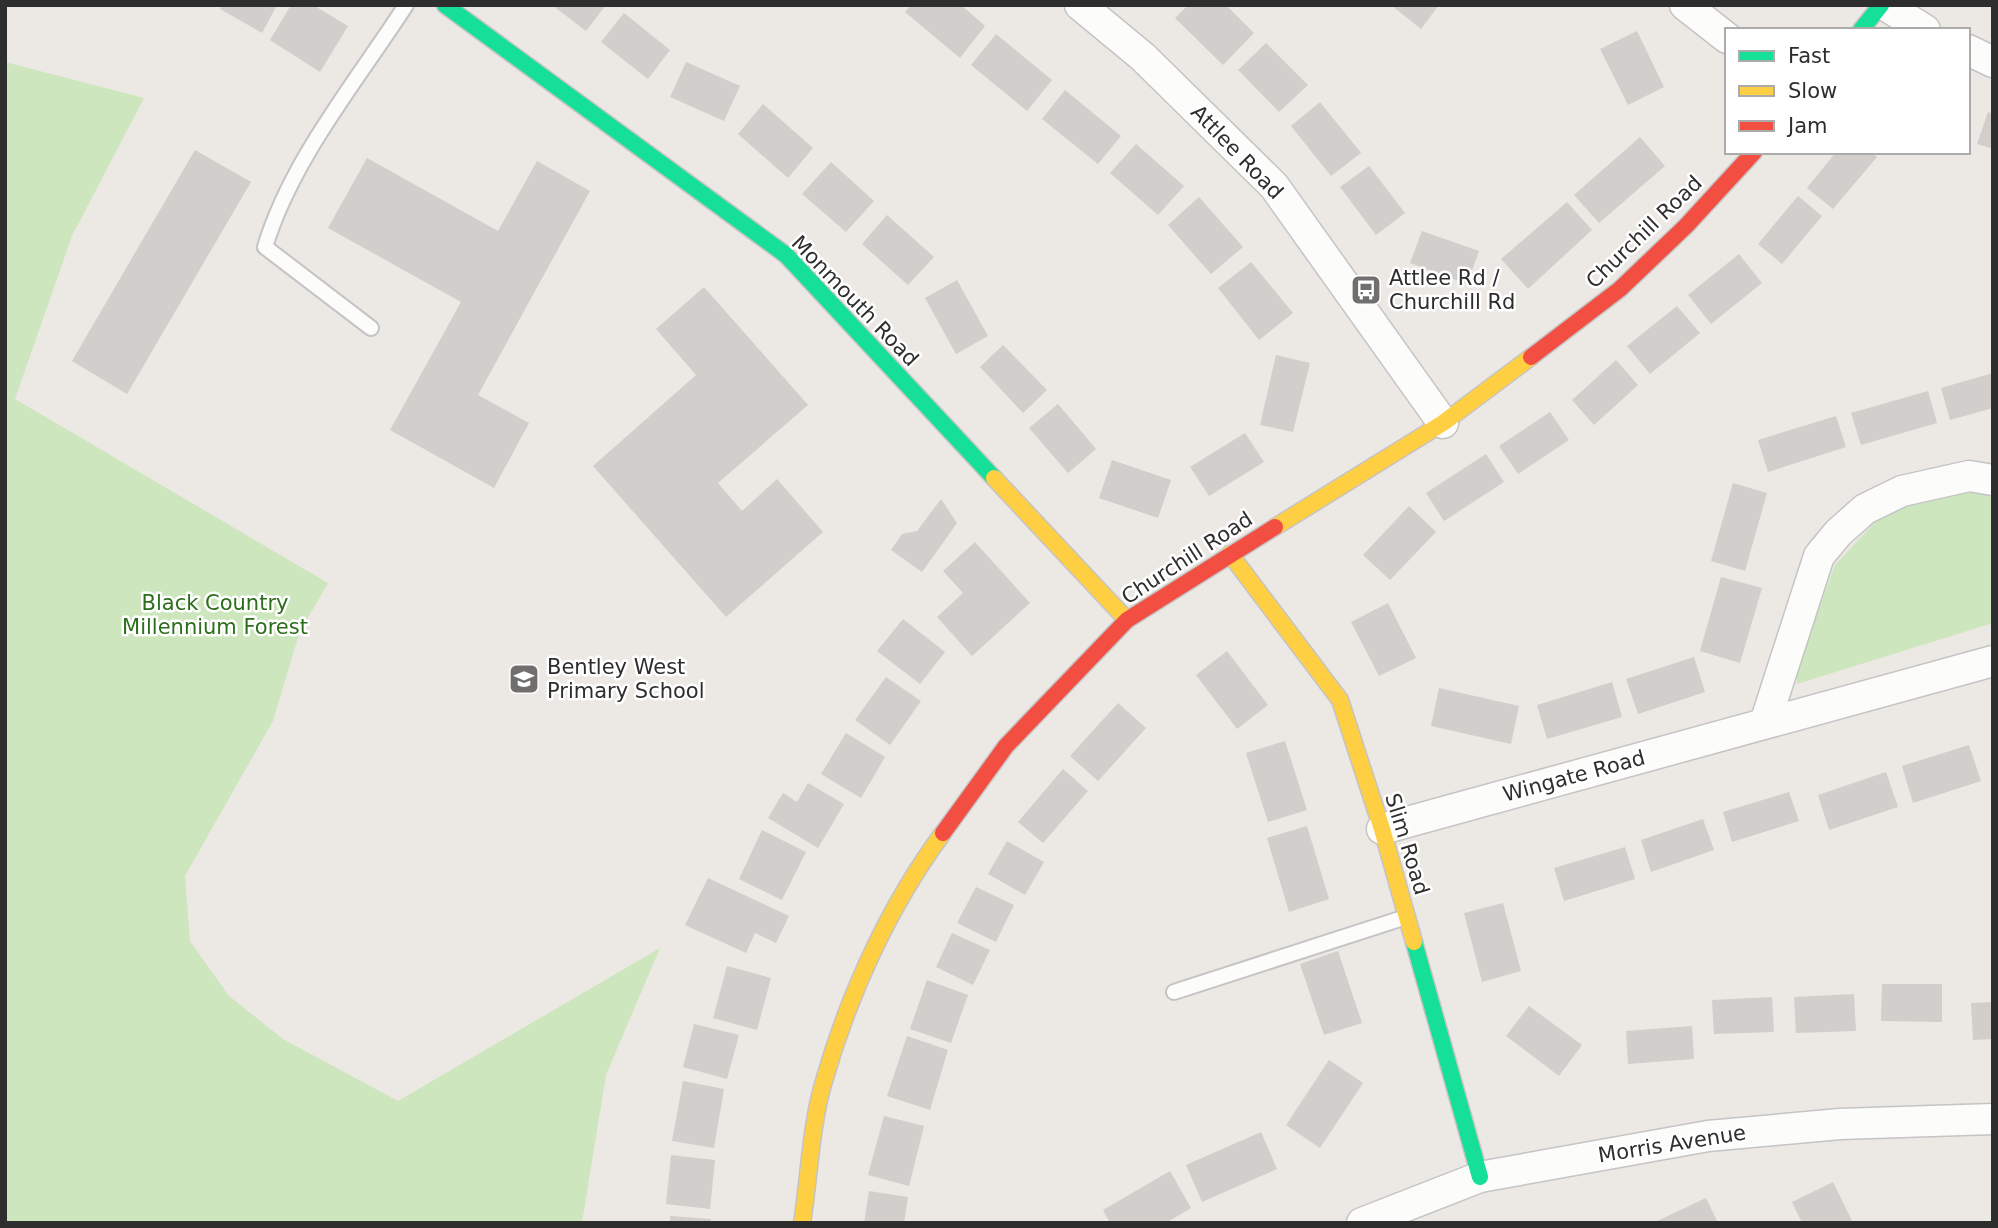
<svg xmlns="http://www.w3.org/2000/svg" width="1998" height="1228" viewBox="0 0 1998 1228" font-family="'DejaVu Sans',sans-serif">
<style>
.green{fill:#cee6be}
.building{fill:#d1cecb}
.lines{fill:none;stroke-linecap:round;stroke-linejoin:round}
.lane-casing{stroke:#c5c4c5;stroke-width:18}
.street-casing{stroke:#c5c4c5;stroke-width:33}
.fast-casing{stroke:#c5c4c5;stroke-width:19}
.slow-casing{stroke:#c5c4c5;stroke-width:19}
.jam-casing{stroke:#c5c4c5;stroke-width:19}
.lane{stroke:#fcfcfb;stroke-width:14}
.street{stroke:#fcfcfb;stroke-width:30}
.fast{stroke:#16e098;stroke-width:16}
.slow{stroke:#ffcf43;stroke-width:16}
.jam{stroke:#f24e42;stroke-width:16}
.labels{text-anchor:middle;dominant-baseline:central;stroke-width:5;stroke-linejoin:round;paint-order:stroke}
.street-label{font-size:21px;fill:#2e2e2e;stroke:#fff}
.poi-label{font-size:21px;fill:#2e2e2e;stroke:#fff;text-anchor:start}
.park-label{font-size:21px;fill:#2c6e1b;stroke:#fff}
</style>
<rect width="100%" height="100%" fill="#ece8e4"/>
<g class="green">
<path d="M5 62 144 98 72 236 15 399 328 583 300 631 273 721 185 876 190 941 229 996 283 1039 398 1101 660 948 606 1075 582 1223H5Z"/>
<path d="M1978 491 1993 496V623L1797 684V669L1835 565 1876 521 1920 500Z"/>
</g>
<g class="building">
<path d="M222 5H277L262 33 220 9Z"/>
<path d="M291 5H313L348 26 320 72 270 40Z"/>
<path d="M552 5H606L586 31Z"/>
<path d="M911 5H961L985 26 960 58 905 12Z"/>
<path d="M1188 5H1226L1254 33 1223 65 1175 18Z"/>
<path d="M1391 5H1439L1421 29Z"/>
<path d="M624 13 670 50 648 79 601 42Z"/>
<path d="M1637 31 1664 87 1628 105 1600 49Z"/>
<path d="M996 34 1052 80 1027 111 971 65Z"/>
<path d="M1266 43 1308 85 1279 112 1238 70Z"/>
<path d="M686 62 740 86 724 121 670 97Z"/>
<path d="M1065 90 1121 136 1098 164 1042 119Z"/>
<path d="M1320 102 1361 153 1331 176 1291 126Z"/>
<path d="M763 104 813 148 788 178 738 134Z"/>
<path d="M1988 112 1993 114V149L1977 144Z"/>
<path d="M1640 137 1665 166 1599 223 1574 195Z"/>
<path d="M1136 144 1184 186 1158 215 1110 173Z"/>
<path d="M195 150 251 182 127 394 72 361Z"/>
<path d="M1836 152H1871L1877 157 1833 209 1807 188Z"/>
<path d="M367 158 498 231 537 161 590 191 478 395 529 423 494 488 390 430 461 302 328 228Z"/>
<path d="M831 162 874 201 846 232 802 194Z"/>
<path d="M1369 166 1405 213 1376 235 1340 187Z"/>
<path d="M1798 196 1822 216 1782 264 1758 244Z"/>
<path d="M1199 197 1243 247 1211 274 1168 225Z"/>
<path d="M1567 202 1592 230 1528 289 1501 259Z"/>
<path d="M887 215 934 257 908 285 862 244Z"/>
<path d="M1422 231 1479 251 1467 284 1410 263Z"/>
<path d="M1739 254 1762 283 1711 324 1688 295Z"/>
<path d="M1251 262 1293 313 1259 340 1218 288Z"/>
<path d="M957 280 988 336 956 354 925 298Z"/>
<path d="M704 287 808 405 718 483 742 511 777 479 823 532 726 617 593 466 696 375 656 329Z"/>
<path d="M1677 306 1700 333 1650 374 1627 346Z"/>
<path d="M1003 345 1047 390 1023 413 980 367Z"/>
<path d="M1276 355 1310 363 1293 432 1260 425Z"/>
<path d="M1616 360 1638 385 1594 425 1572 400Z"/>
<path d="M1993 373V408L1950 420 1941 388Z"/>
<path d="M1928 391 1937 423 1861 445 1851 413Z"/>
<path d="M1058 404 1096 449 1068 473 1029 428Z"/>
<path d="M1550 412 1569 440 1518 474 1499 446Z"/>
<path d="M1836 416 1846 447 1768 472 1758 440Z"/>
<path d="M1245 433 1264 462 1209 496 1190 467Z"/>
<path d="M1486 454 1504 482 1444 521 1426 493Z"/>
<path d="M1112 460 1171 480 1158 518 1099 498Z"/>
<path d="M1733 483 1767 493 1745 571 1711 561Z"/>
<path d="M941 499 957 523 922 572 891 550 902 534 917 531Z"/>
<path d="M1409 506 1436 532 1390 580 1363 555Z"/>
<path d="M975 542 1030 603 972 656 937 617 963 593 943 571Z"/>
<path d="M1721 577 1762 588 1740 663 1700 651Z"/>
<path d="M1388 603 1416 658 1379 676 1351 622Z"/>
<path d="M903 619 945 652 920 684 877 651Z"/>
<path d="M1227 651 1268 705 1237 729 1196 675Z"/>
<path d="M1694 657 1705 692 1638 714 1626 679Z"/>
<path d="M886 677 921 701 890 745 855 720Z"/>
<path d="M1612 682 1622 717 1547 739 1537 705Z"/>
<path d="M1439 688 1519 706 1511 744 1431 726Z"/>
<path d="M1118 703 1146 728 1098 781 1070 756Z"/>
<path d="M846 733 885 757 861 798 821 774Z"/>
<path d="M1285 741 1307 810 1268 822 1246 753Z"/>
<path d="M1969 745 1981 781 1913 803 1902 766Z"/>
<path d="M1063 769 1088 791 1043 843 1018 822Z"/>
<path d="M1886 772 1898 807 1829 830 1818 795Z"/>
<path d="M808 783 844 804 818 848 768 818 783 793 797 802Z"/>
<path d="M1789 792 1799 821 1732 842 1723 812Z"/>
<path d="M1703 819 1714 850 1651 872 1641 840Z"/>
<path d="M1307 826 1329 899 1289 912 1267 838Z"/>
<path d="M762 830 806 852 782 900 739 879Z"/>
<path d="M1007 841 1044 862 1025 895 988 874Z"/>
<path d="M1625 847 1635 879 1564 901 1554 868Z"/>
<path d="M708 878 789 916 776 943 755 933 746 953 685 925Z"/>
<path d="M976 887 1014 905 996 942 957 923Z"/>
<path d="M1503 903 1521 971 1482 982 1464 913Z"/>
<path d="M952 933 990 950 973 985 936 967Z"/>
<path d="M1338 951 1362 1023 1324 1035 1300 964Z"/>
<path d="M727 966 771 978 757 1030 713 1018Z"/>
<path d="M927 980 968 995 951 1043 910 1029Z"/>
<path d="M1882 984H1942V1022L1881 1021Z"/>
<path d="M1854 994 1856 1031 1796 1033 1794 997Z"/>
<path d="M1772 997 1774 1032 1714 1034 1712 1000Z"/>
<path d="M1993 1002V1039L1973 1040 1971 1003Z"/>
<path d="M1529 1006 1582 1045 1559 1076 1506 1036Z"/>
<path d="M694 1024 739 1035 727 1079 683 1067Z"/>
<path d="M1692 1026 1694 1059 1628 1064 1626 1031Z"/>
<path d="M907 1036 948 1050 930 1110 887 1096Z"/>
<path d="M1329 1060 1363 1083 1320 1148 1286 1125Z"/>
<path d="M683 1081 724 1089 714 1148 672 1141Z"/>
<path d="M884 1116 924 1126 909 1186 868 1175Z"/>
<path d="M1261 1132 1277 1169 1202 1202 1186 1165Z"/>
<path d="M671 1155 715 1160 710 1209 666 1204Z"/>
<path d="M1170 1171 1191 1208 1166 1223H1110L1103 1210Z"/>
<path d="M1833 1182 1853 1223H1802L1792 1202Z"/>
<path d="M869 1191 908 1197 904 1223H864Z"/>
<path d="M1706 1198 1718 1223H1653Z"/>
<path d="M670 1216 711 1219 710 1223H670Z"/>
</g>
<g class="lines">
<g class="lane-casing">
<g id="lane">
<path d="M371 328 265 247C291 160 357 81 406 5"/>
<path d="M1174 992 1406 917"/>
</g>
</g>
<g class="street-casing">
<g id="street">
<path d="M1080 5 1143 57 1274 186 1443 423"/>
<path d="M1685 5 1727 38"/>
<path d="M1885 5 1925 30"/>
<path d="M1968 50 1993 62"/>
<path d="M1765 723 1819 556 1838 533 1865 509 1902 491 1969 476 1993 480"/>
<path d="M1382 829 1993 661"/>
<path d="M1362 1223 1480 1177 1708 1136 1840 1124 1993 1119"/>
</g>
</g>
<g class="fast-casing">
<g id="fast">
<path d="M445 5 786 255 994 478"/>
<path d="M1861 30 1881 5"/>
<path d="M1414 942 1480 1177"/>
</g>
</g>
<g class="slow-casing">
<g id="slow">
<path d="M994 478 1127 620"/>
<path d="M1275 527 1443 423 1531 357"/>
<path d="M1230 554 1340 700 1382 829 1414 942"/>
<path d="M802 1223C809 1179 811 1123 824 1081 849 994 889 906 943 833"/>
</g>
</g>
<g class="jam-casing">
<g id="jam">
<path d="M1531 357 1620 289 1686 226 1754 152"/>
<path d="M943 833 1006 746 1127 620 1275 527"/>
</g>
</g>
<use href="#lane" class="lane"/>
<use href="#street" class="street"/>
<use href="#fast" class="fast"/>
<use href="#slow" class="slow"/>
<use href="#jam" class="jam"/>
</g>
<defs>
<g id="bus-square" transform="scale(1.575)"><rect x="-9" y="-9" width="18" height="18" rx="4" fill="#706f6e" stroke="#fff"/><path d="M-5-6H5V4H4V6H2V4H-2V6H-4V4H-5ZM-3.5-4V0h7V-4ZM-3.5 1.2v1.5H-2V1.2ZM2 1.2v1.5H3.5V1.2Z" fill="#fff"/></g>
<g id="school-square" transform="scale(1.575)"><rect x="-9" y="-9" width="18" height="18" rx="4" fill="#706f6e" stroke="#fff"/><path d="M0-5L7-2L0 1L-7-2ZM-4 1L0 2.5L4 1V4Q0 6-4 4Z" fill="#fff"/></g>
</defs>
<g fill-rule="evenodd">
<use href="#bus-square" x="1366" y="290"/>
<use href="#school-square" x="524" y="679"/>
</g>
<g class="labels">
<g class="street-label">
<text transform="translate(1237 152) rotate(46)">Attlee Road</text>
<text transform="translate(1644 232) rotate(-44)">Churchill Road</text>
<text transform="translate(855 301) rotate(46)">Monmouth Road</text>
<text transform="translate(1187 558) rotate(-33)">Churchill Road</text>
<text transform="translate(1574 776) rotate(-15)">Wingate Road</text>
<text transform="translate(1407 844) rotate(73)">Slim Road</text>
<text transform="translate(1672 1144) rotate(-9)">Morris Avenue</text>
</g>
<g class="poi-label">
<text x="1389" y="278">Attlee Rd /<tspan x="1389" dy="24">Churchill Rd</tspan></text>
<text x="547" y="667">Bentley West<tspan x="547" dy="24">Primary School</tspan></text>
</g>
<g class="park-label">
<text x="215" y="603">Black Country<tspan x="215" dy="24">Millennium Forest</tspan></text>
</g>
</g>
<rect width="1998" height="1228" fill="none" stroke="#2e2e2e" stroke-width="14"/>
<rect x="1725" y="28" width="245" height="126" fill="#ffffff" stroke="#ababab" stroke-width="2"/>
<rect x="1739" y="51" width="35" height="10" fill="#16e098" stroke="#ababab" stroke-width="2"/>
<text x="1788" y="63" font-size="21" fill="#2e2e2e">Fast</text>
<rect x="1739" y="86" width="35" height="10" fill="#ffcf43" stroke="#ababab" stroke-width="2"/>
<text x="1788" y="98" font-size="21" fill="#2e2e2e">Slow</text>
<rect x="1739" y="121" width="35" height="10" fill="#f24e42" stroke="#ababab" stroke-width="2"/>
<text x="1788" y="133" font-size="21" fill="#2e2e2e">Jam</text>
</svg>
